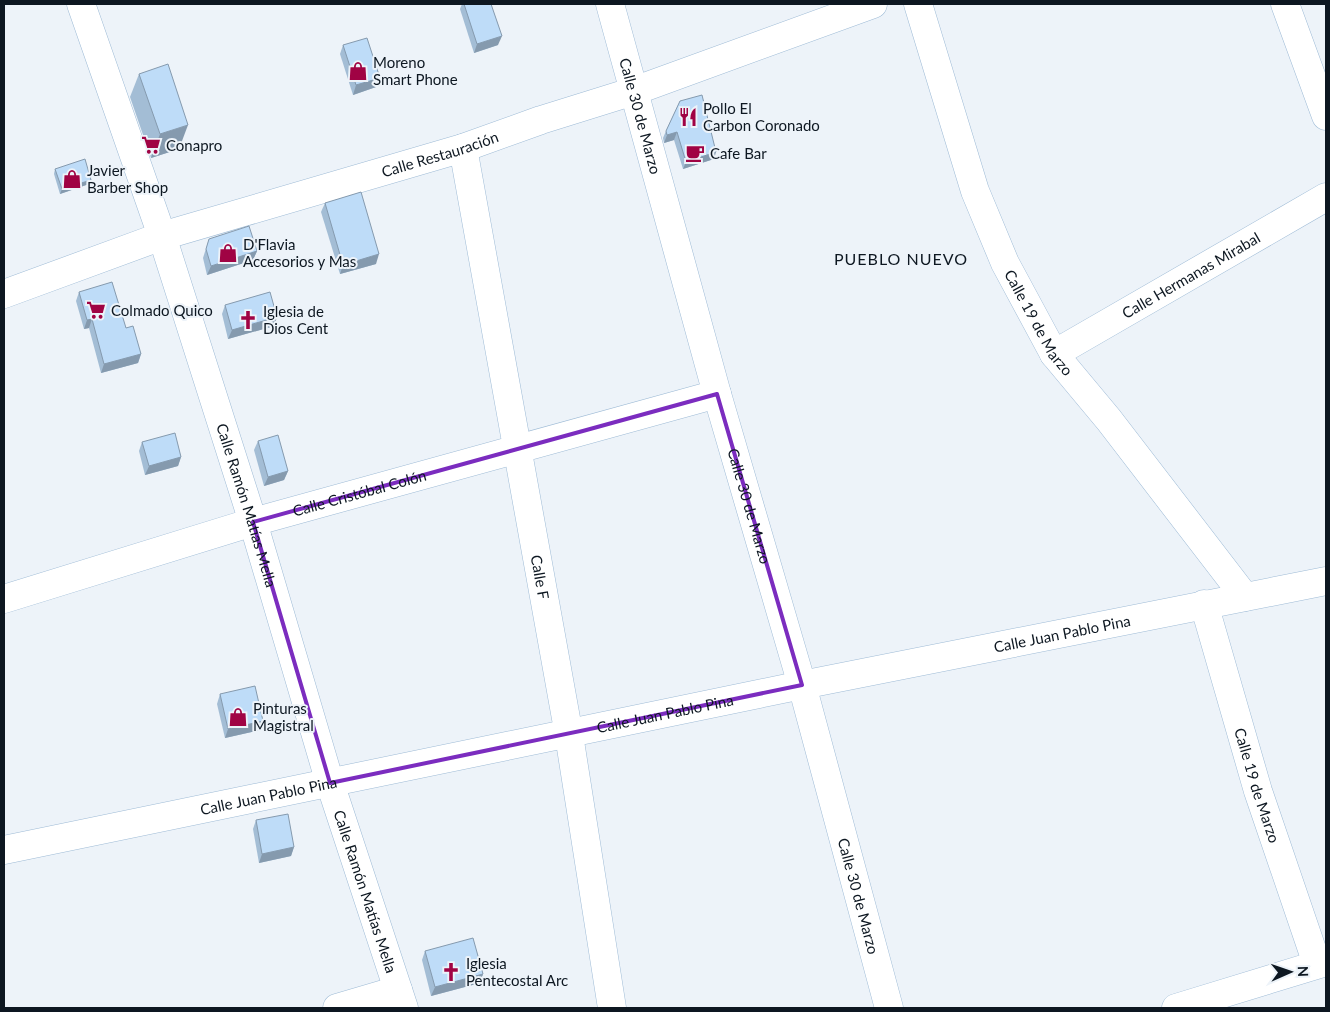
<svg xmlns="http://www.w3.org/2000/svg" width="1330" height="1012" viewBox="0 0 1330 1012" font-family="Lato,sans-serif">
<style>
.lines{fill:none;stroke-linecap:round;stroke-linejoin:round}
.minor-casing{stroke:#9ebbd6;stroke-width:29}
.minor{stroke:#fff;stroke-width:28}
.wall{fill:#a3bdd5}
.shaded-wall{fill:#859aae}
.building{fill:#bedcf8;stroke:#859aae}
.marked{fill:none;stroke:#7b2cbf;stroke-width:4;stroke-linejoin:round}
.labels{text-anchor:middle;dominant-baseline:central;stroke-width:4;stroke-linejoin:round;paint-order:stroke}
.poi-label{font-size:15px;fill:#0d1721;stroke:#edf3f9;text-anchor:start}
.street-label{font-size:15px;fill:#0d1721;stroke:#edf3f9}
.neighbourhood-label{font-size:16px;letter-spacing:1px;fill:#0d1721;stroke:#edf3f9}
</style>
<rect width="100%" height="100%" fill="#edf3f9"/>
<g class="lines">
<g class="minor-casing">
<g id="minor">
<path id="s1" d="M81 4 162 236 253 522 330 783 404 1008"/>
<path id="s2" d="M610 4 717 394 802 685 889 1008"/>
<path id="s3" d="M918 4 975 191 1005 263 1054 354 1109 420 1245 597"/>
<path d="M1285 4 1326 116"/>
<path id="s4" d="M463 148 569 735 612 1008"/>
<path id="s5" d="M4 294 162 236 463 148 541 120 634 91 873 4"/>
<path id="s6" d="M1054 354 1326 197"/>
<path id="s7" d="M4 599 253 522 717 394"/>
<path id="s8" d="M1204 604 1258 791 1317 964"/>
<path id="s9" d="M4 850 802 685 1326 581"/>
<path d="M337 1008 398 990"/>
<path d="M1176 1008 1326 962"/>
</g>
</g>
<use href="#minor" class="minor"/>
</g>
<g class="wall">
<path d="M462 4H491L498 45 474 53 460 9Z"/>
<path d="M343 45 380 78 376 87 353 95 340 54Z"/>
<path d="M139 74 179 149 151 158 130 97Z"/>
<path d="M680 101 714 159 683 169 674 140 664 143 663 138 666 131Z"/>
<path d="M55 169 89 184 60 194 54 174Z"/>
<path d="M325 203 376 264 340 274 321 212Z"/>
<path d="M209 239 257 251 253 260 207 275 203 258Z"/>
<path d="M79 292 126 328 141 354 138 363 101 373 89 328 84 329 76 301Z"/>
<path d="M225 305 274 326 228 339 222 314Z"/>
<path d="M258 441 288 471 284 480 264 486 254 450Z"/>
<path d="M142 442 181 457 178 466 145 475 139 451Z"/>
<path d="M220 694 260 730 225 738 217 704Z"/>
<path d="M256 820 294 847 291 856 259 863 253 829Z"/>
<path d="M425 951 483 974 480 983 431 996 422 960Z"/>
</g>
<g class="shaded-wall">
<path d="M502 36 498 45 474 53 477 44Z"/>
<path d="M380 78 376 87 353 95 356 85Z"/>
<path d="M188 125 179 149 151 158 160 134Z"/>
<path d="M677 132 674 140 664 143 667 135Z"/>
<path d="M716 152 714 159 683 169 686 162Z"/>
<path d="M91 180 89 184 60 194 62 189Z"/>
<path d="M257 251 253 260 207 275 211 266Z"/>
<path d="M379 254 376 264 340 274 343 265Z"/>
<path d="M277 317 274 326 228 339 232 330Z"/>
<path d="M92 319 89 328 84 329 87 320Z"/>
<path d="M141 354 138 363 101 373 104 364Z"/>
<path d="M181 457 178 466 145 475 149 466Z"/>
<path d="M288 471 284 480 264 486 268 477Z"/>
<path d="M263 721 260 730 225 738 228 729Z"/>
<path d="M294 847 291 856 259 863 262 854Z"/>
<path d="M483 974 480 983 431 996 435 987Z"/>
</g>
<g class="building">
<path d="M464 4H491L502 36 477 44Z"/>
<path d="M367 38 380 78 356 85 343 45Z"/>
<path d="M168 64 188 125 160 134 139 74Z"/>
<path d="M702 95 716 152 686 162 677 132 667 135 666 131 680 101Z"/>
<path d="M85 159 91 180 62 189 55 169Z"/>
<path d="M361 192 379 254 343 265 325 203Z"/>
<path d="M249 226 257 251 211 266 206 249 209 239Z"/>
<path d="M112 282 126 328 133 326 141 354 104 364 92 319 87 320 79 292Z"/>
<path d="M270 292 277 317 232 330 225 305Z"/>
<path d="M175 433 181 457 149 466 142 442Z"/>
<path d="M278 435 288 471 268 477 258 441Z"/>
<path d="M255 686 263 721 228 729 220 694Z"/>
<path d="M288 814 294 847 262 854 256 820Z"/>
<path d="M473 938 483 974 435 987 425 951Z"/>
</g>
<path class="marked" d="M717 394 802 685 330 783 253 522Z"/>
<defs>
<g id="shop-bare" transform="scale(1.5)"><path d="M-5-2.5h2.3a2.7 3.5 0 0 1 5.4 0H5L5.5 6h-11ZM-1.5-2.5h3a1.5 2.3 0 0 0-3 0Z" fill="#a00344" stroke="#edf3f9" stroke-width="2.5" paint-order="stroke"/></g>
<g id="restaurant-bare" transform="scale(1.5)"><path d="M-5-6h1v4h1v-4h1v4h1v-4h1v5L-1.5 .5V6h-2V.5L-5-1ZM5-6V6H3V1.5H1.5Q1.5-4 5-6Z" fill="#a00344" stroke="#edf3f9" stroke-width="2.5" paint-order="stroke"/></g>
<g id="supermarket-bare" transform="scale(1.5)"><path d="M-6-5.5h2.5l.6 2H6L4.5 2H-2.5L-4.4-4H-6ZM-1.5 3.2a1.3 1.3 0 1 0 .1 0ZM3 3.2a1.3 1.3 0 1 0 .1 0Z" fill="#a00344" stroke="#edf3f9" stroke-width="2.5" paint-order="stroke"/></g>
<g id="cafe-bare" transform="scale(1.5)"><path d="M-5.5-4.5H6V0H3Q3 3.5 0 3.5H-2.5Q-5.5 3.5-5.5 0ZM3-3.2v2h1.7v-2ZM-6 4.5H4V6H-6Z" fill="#a00344" stroke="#edf3f9" stroke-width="2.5" paint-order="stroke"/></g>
<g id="church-bare" transform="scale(1.5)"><path d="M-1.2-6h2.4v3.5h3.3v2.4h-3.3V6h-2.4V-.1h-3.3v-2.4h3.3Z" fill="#a00344" stroke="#edf3f9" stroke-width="2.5" paint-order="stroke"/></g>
</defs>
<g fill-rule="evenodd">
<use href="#shop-bare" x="358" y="71"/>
<use href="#restaurant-bare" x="688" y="117"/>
<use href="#supermarket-bare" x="151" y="145"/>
<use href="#cafe-bare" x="695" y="153"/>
<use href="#shop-bare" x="72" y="179"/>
<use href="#shop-bare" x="228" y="253"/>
<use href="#supermarket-bare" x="96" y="310"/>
<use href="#church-bare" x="248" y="320"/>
<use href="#shop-bare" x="238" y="717"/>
<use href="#church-bare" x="451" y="972"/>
</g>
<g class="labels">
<g class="poi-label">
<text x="373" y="62">Moreno<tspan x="373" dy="17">Smart Phone</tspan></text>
<text x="703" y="108">Pollo El<tspan x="703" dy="17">Carbon Coronado</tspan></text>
<text x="166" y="145">Conapro</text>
<text x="710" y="153">Cafe Bar</text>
<text x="87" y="170">Javier<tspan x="87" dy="17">Barber Shop</tspan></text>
<text x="243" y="244">D'Flavia<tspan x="243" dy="17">Accesorios y Mas</tspan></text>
<text x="111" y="310">Colmado Quico</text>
<text x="263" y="311">Iglesia de<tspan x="263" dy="17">Dios Cent</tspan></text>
<text x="253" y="708">Pinturas<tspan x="253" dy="17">Magistral</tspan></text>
<text x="466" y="963">Iglesia<tspan x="466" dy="17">Pentecostal Arc</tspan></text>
</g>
<g class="street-label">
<text stroke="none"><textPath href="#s2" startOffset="116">Calle 30 de Marzo</textPath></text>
<text stroke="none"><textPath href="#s5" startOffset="458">Calle Restauración</textPath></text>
<text stroke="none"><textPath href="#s6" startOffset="158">Calle Hermanas Mirabal</textPath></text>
<text stroke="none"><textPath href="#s3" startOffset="342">Calle 19 de Marzo</textPath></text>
<text stroke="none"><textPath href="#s7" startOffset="371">Calle Cristóbal Colón</textPath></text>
<text stroke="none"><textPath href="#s1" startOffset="528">Calle Ramón Matías Mella</textPath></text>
<text stroke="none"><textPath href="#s2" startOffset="521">Calle 30 de Marzo</textPath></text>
<text stroke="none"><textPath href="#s4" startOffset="436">Calle F</textPath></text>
<text stroke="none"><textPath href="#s9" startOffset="1080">Calle Juan Pablo Pina</textPath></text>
<text stroke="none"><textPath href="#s9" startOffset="675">Calle Juan Pablo Pina</textPath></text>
<text stroke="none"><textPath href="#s8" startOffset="189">Calle 19 de Marzo</textPath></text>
<text stroke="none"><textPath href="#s9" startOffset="270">Calle Juan Pablo Pina</textPath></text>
<text stroke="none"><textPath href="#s1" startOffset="932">Calle Ramón Matías Mella</textPath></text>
<text stroke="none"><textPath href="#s2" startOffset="926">Calle 30 de Marzo</textPath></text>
</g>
<g class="neighbourhood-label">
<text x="901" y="258">PUEBLO NUEVO</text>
</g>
</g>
<rect width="1330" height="1012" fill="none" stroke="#0d1721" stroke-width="10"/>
<g transform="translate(1290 972) rotate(88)" stroke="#edf3f9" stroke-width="4" paint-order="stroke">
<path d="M0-4L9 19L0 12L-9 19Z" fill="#0d1721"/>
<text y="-8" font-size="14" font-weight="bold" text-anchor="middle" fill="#0d1721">N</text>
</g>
</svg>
